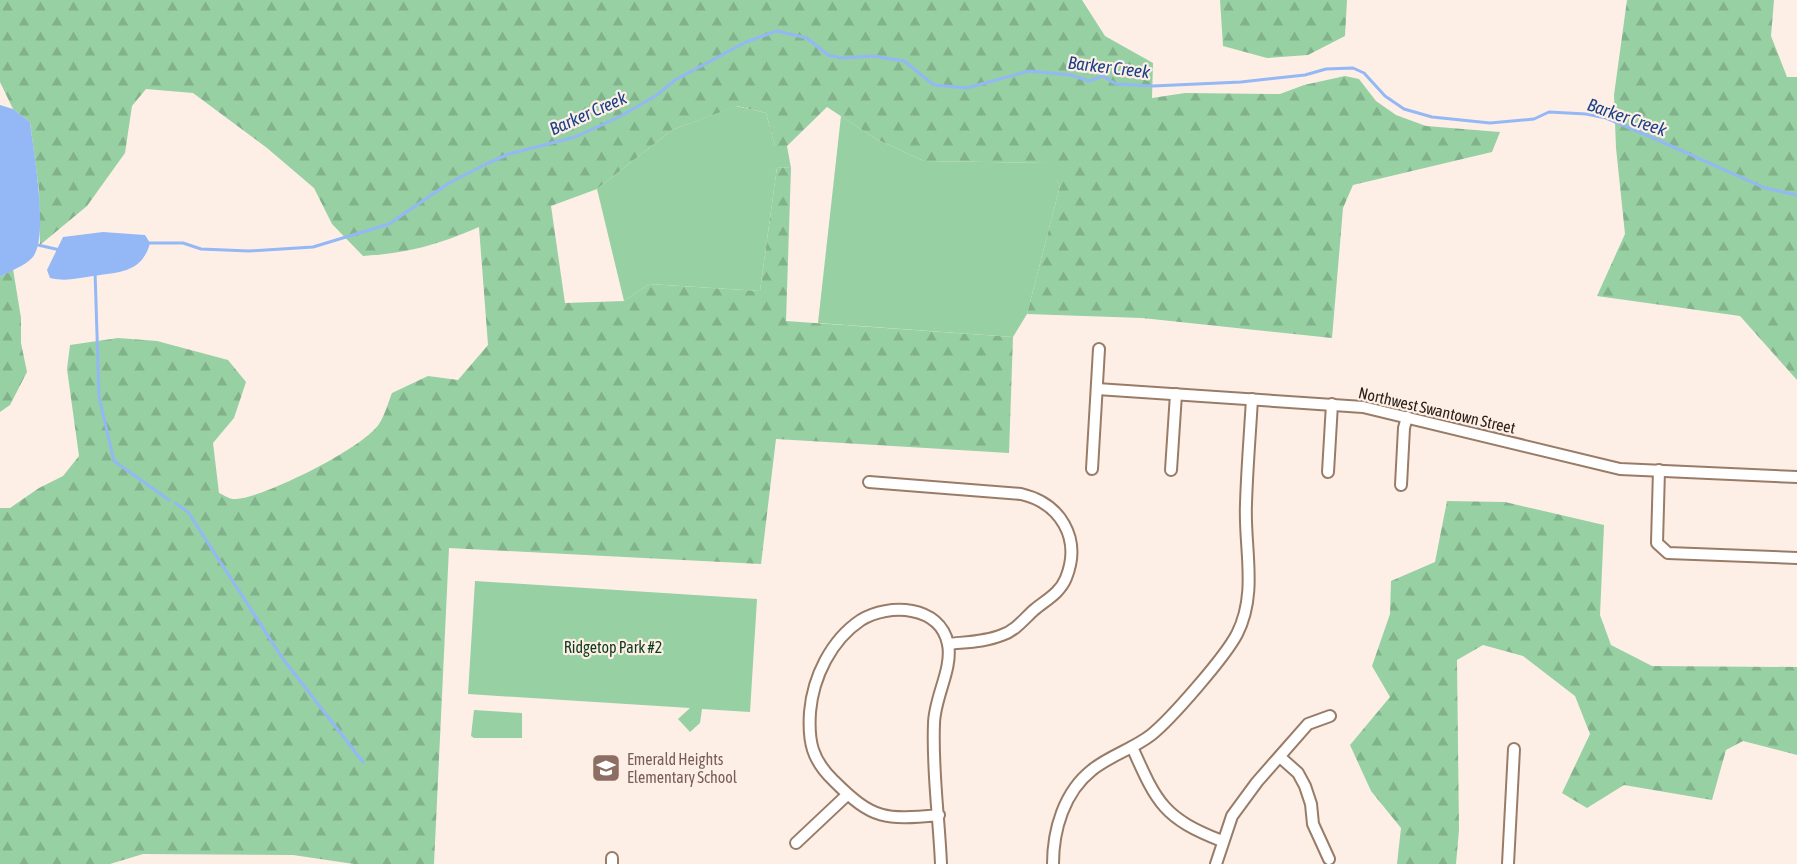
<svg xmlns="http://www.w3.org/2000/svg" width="1797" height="864" viewBox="0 0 1797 864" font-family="'Asap Condensed',sans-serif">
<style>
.green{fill:#97d0a2}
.forest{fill:url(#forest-firs)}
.water{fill:#94b7f5}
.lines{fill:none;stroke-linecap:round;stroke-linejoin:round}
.stream{stroke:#94b7f5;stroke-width:3}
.minor-casing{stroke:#997c68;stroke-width:14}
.minor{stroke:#fff;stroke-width:10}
.labels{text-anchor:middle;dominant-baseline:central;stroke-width:4.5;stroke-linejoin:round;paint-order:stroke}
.street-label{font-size:16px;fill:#2d2119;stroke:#fdefe6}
.park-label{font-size:16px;fill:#0b3b1b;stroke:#fdefe6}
.education-label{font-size:16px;fill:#785e54;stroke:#fdefe6;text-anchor:start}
.water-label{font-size:18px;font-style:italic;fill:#1a4087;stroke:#fdefe6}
</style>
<defs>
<pattern id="forest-firs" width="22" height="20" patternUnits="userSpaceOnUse" patternTransform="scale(1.5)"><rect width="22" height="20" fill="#97d0a2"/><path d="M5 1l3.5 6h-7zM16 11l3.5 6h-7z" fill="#82b28b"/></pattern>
</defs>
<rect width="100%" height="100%" fill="#fdefe6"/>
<g class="green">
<path d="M736 106 766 113 775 146H787L791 168 777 167 760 291 649 284 624 301 597 189 672 130Z"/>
<path d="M841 116 876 139 924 161 1048 163 1060 186 1027 314 1013 337 818 323Z"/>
<path d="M475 581 757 599 750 712 702 709 700 723 690 732 678 719 690 708 468 694Z"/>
<path d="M474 710 522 713V738H474L471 736Z"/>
</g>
<g class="forest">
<path d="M0 0H1082L1105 36 1153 63 1152 98 1185 93 1280 94 1304 85 1345 76 1359 79 1376 101 1396 115 1426 126 1500 132 1492 152 1353 185 1343 208 1332 338 1142 318 1027 314 1060 186 1047 163 924 161 876 139 827 107 787 146H775L766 113 737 106 672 130 597 189 551 206 565 303 624 301 649 284 760 291 777 167 791 168 786 321 1013 337 1009 453 776 439 761 564 449 548 434 864H354L293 855 143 854 110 864H0V508H10L39 488 63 476 79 456 67 369 70 345 118 338 157 341 228 360 246 382 234 418 213 443 219 493C224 495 230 500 236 499 266 497 363 448 379 424 385 415 388 403 392 393L428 376 458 380 488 345 479 227C438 245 408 253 363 256L332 224 314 188 267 148 193 93 146 89 132 106 125 153 87 206 40 245 39 191 30 122 13 109 0 82Z"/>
<path d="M1220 0H1347L1345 36 1308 55 1267 58 1223 46Z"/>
<path d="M1627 0H1774L1771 36 1787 77H1797V380L1740 316 1597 296 1625 234 1616 148 1614 95Z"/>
<path d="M13 269 21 318V343L27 372 10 405 0 412V277Z"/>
<path d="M1447 501 1505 502 1604 525 1600 615 1611 645 1652 666 1797 667V755L1743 741 1726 750 1712 800 1624 785 1587 808 1562 793 1590 734 1575 696 1523 656 1483 645 1457 660 1459 830 1456 864H1397L1401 828 1371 791 1350 745 1390 697 1372 666 1390 614 1391 581 1435 562Z"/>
</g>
<g class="water">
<path d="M0 105 13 109 30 122C33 149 50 239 32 258 25 266 9 271 0 277Z"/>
<path d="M103 232 145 235 150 243C142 273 119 272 93 276 78 278 66 282 50 278L47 270 63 237Z"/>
</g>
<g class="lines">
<g class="stream">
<path d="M148 243H183L201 249 249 251 313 247 389 224 449 183 486 164 509 154 575 137 619 117 657 95 675 80 746 42 777 31 807 38 828 55 842 58 873 56 904 61 934 85 967 88 1029 71 1071 75 1089 81 1103 76 1116 84 1153 86 1241 82 1305 75 1326 69 1353 68 1364 73 1385 96 1404 109 1432 117 1490 123 1534 119 1549 112 1586 114 1606 118 1651 137 1765 188 1797 195"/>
<path d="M38 245 60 250"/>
<path d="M95 271 99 397 114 461 169 500"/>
<path d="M175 503 188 512 283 659 363 762"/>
</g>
<g class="minor-casing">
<g id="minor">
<path d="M1097 389 1363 407 1620 469 1797 477"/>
<path d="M1092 469 1099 349"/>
<path d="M1171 470 1176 394"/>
<path d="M1659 470 1657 543 1668 553 1797 558"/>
<path d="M1328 472 1332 404"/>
<path d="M869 482 1021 494C1060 503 1082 538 1066 578 1060 593 1046 600 1034 610 1024 619 1015 631 1002 635 985 642 966 642 948 644"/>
<path d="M1401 485 1404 428 1407 417"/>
<path d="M1132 747C1157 803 1163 818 1222 841"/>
<path d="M1280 757 1298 773 1305 786 1311 804 1313 824 1329 859"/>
<path d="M939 815C885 820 873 820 834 781 812 760 808 742 810 712 813 677 831 640 861 620 889 603 940 605 948 644 953 669 934 698 934 724 932 770 939 817 941 864"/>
<path d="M796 843 847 795"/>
<path d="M612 864V858"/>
<path d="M1053 864C1053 830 1064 792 1092 770 1109 756 1133 749 1151 735 1171 719 1225 657 1237 634 1258 593 1244 548 1246 504 1247 469 1250 434 1252 399"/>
<path d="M1216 864 1232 816 1257 782 1308 724 1330 716"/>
<path d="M1508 864 1514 749"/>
</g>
</g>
<use href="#minor" class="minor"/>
</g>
<defs>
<g id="school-square" transform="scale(1.5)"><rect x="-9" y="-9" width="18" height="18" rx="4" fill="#8d6e63" stroke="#fdefe6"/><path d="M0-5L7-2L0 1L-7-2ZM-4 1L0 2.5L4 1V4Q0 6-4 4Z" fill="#fff"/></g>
</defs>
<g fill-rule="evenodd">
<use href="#school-square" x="606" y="768"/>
</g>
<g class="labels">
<g class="street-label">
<text transform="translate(1437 410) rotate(13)">Northwest Swantown Street</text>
</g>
<g class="park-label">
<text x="613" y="647">Ridgetop Park #2</text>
</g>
<g class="education-label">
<text x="627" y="759">Emerald Heights<tspan x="627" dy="18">Elementary School</tspan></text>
</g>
<g class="water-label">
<text transform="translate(1109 67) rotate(7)">Barker Creek</text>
<text transform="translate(588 113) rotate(-24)">Barker Creek</text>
<text transform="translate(1627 117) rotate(19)">Barker Creek</text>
</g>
</g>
</svg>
